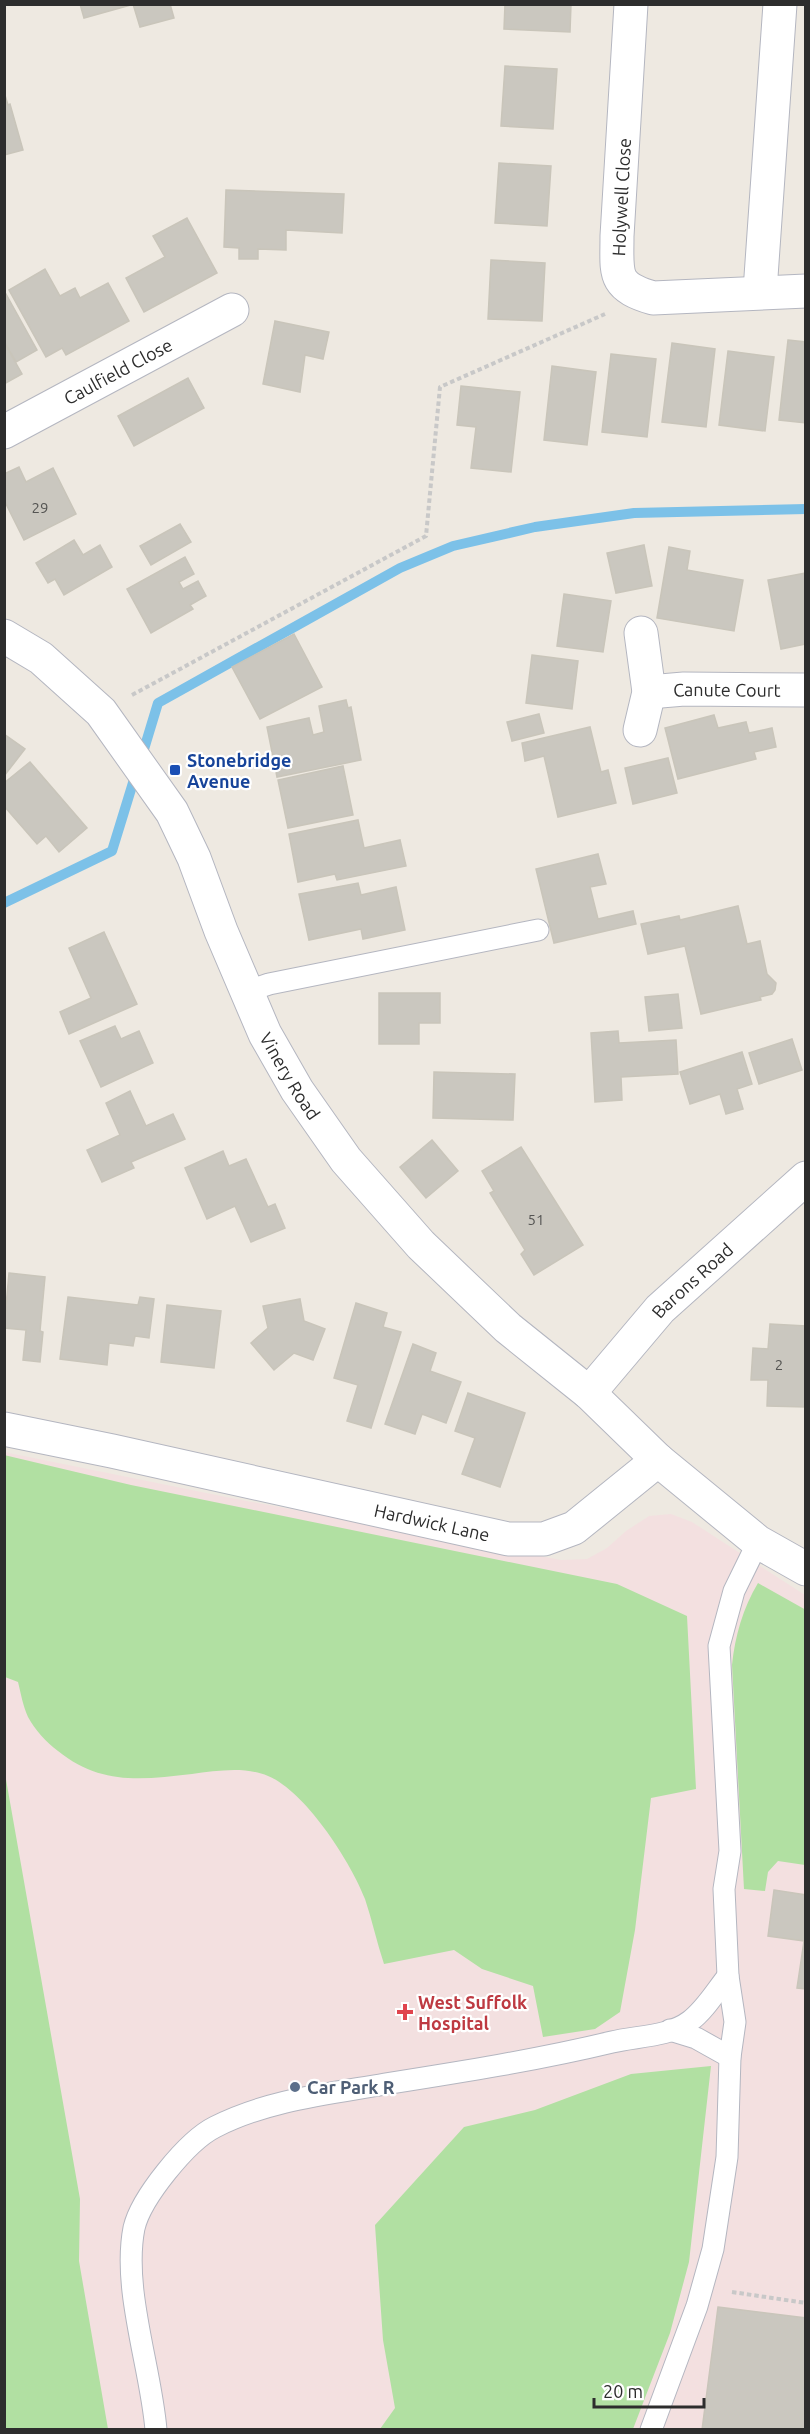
<svg xmlns="http://www.w3.org/2000/svg" width="810" height="2434" viewBox="0 0 810 2434" font-family="Ubuntu,sans-serif">
<style>
.medical{fill:#f3e0e0}
.green{fill:#b1e0a2}
.lines{fill:none;stroke-linecap:round;stroke-linejoin:round}
.stream{stroke:#7cc1e8;stroke-width:10}
.building{fill:#cac7bf;stroke:#c9c5ba;stroke-width:1.5}
.lane-casing{stroke:#b4b6c0;stroke-width:23}
.street-casing{stroke:#b4b6c0;stroke-width:35}
.secondary-casing{stroke:#b4b6c0;stroke-width:35}
.path{stroke:#c8c8c8;stroke-width:4;stroke-dasharray:4.5 3;stroke-linecap:butt}
.lane{stroke:#fff;stroke-width:21}
.street{stroke:#fff;stroke-width:33}
.secondary{stroke:#fff;stroke-width:33}
.transit-dot{fill:#1a4fb4;stroke:#fff;stroke-width:2}
.health-dot{fill:#e0444e;stroke:#fff;stroke-width:2}
.service-dot{fill:#5c6f8a;stroke:#fff;stroke-width:2}
.labels{text-anchor:middle;dominant-baseline:central;stroke-width:4.5;stroke-linejoin:round;paint-order:stroke}
.number-label{font-size:15px;fill:#545452}
.street-label{font-size:18px;fill:#2d2d2d;stroke:#fff}
.transit-label{font-size:18px;font-weight:bold;fill:#164399;stroke:#fff;text-anchor:start}
.health-label{font-size:18px;font-weight:bold;fill:#be3a42;stroke:#fff;text-anchor:start}
.service-label{font-size:18px;font-weight:bold;fill:#4e5e75;stroke:#fff;text-anchor:start}
</style>
<rect width="100%" height="100%" fill="#eee9e1"/>
<path class="medical" d="M4 1452 226 1497 561 1560 587 1559 607 1548 626 1531 649 1516 671 1514 692 1522 805 1595V2429H5Z"/>
<g class="green">
<path d="M4 1455 131 1485 617 1584 687 1616 696 1789 651 1798 635 1930 620 2012 595 2029 543 2037 533 1986 482 1969 454 1950 384 1964C377 1943 372 1920 365 1899 351 1862 305 1791 268 1776 244 1766 216 1771 192 1774 141 1780 100 1785 58 1751 46 1742 35 1730 28 1717 23 1706 21 1694 18 1682L5 1677Z"/>
<path d="M758 1583 806 1610 805 1865 778 1861 768 1872 765 1891 744 1889 732 1665C735 1636 743 1608 758 1583Z"/>
<path d="M4 1768 80 2199 79 2261 108 2429H5Z"/>
<path d="M711 2066 689 2262 670 2333 633 2429H380L395 2408 383 2340 375 2225 464 2127 535 2110 631 2074Z"/>
</g>
<g class="lines">
<g class="stream">
<path d="M141 759 158 703 400 568 453 546 535 527 634 513 806 509"/>
<path d="M4 903 112 851 136 773"/>
</g>
</g>
<g class="building">
<path d="M80 4H131V5L84 18Z"/>
<path d="M133 4H170L174 18 140 27Z"/>
<path d="M505 4H571L570 32 504 29Z"/>
<path d="M505 66 557 69 553 129 501 126Z"/>
<path d="M4 92 8 105 10 104 23 150 4 155Z"/>
<path d="M499 163 551 166 547 226 495 223Z"/>
<path d="M226 190 344 194 342 233 286 230V250L258 249V259H239V248L224 247Z"/>
<path d="M187 218 217 273 144 312 126 278 165 257 153 236Z"/>
<path d="M491 260 545 263 542 321 488 319Z"/>
<path d="M45 269 60 296 75 288 80 298 108 283 129 321 66 355 62 348 46 357 9 290Z"/>
<path d="M6 294 37 350 16 362 4 342V295Z"/>
<path d="M275 321 329 332 323 359 305 355 300 392 263 384Z"/>
<path d="M788 340 806 342V423L779 420Z"/>
<path d="M4 342 22 374 4 384Z"/>
<path d="M672 343 715 349 706 427 662 422Z"/>
<path d="M728 351 774 357 765 431 719 425Z"/>
<path d="M611 354 656 359 647 437 602 432Z"/>
<path d="M552 366 596 372 587 445 544 440Z"/>
<path d="M188 378 204 408 134 446 118 416Z"/>
<path d="M461 386 520 392 511 472 471 468 476 427 457 425Z"/>
<path d="M19 467 26 482 53 468 76 514 24 540 4 500 6 492 4 474Z"/>
<path d="M180 524 191 542 151 565 140 546Z"/>
<path d="M74 540 83 555 100 545 112 567 64 595 55 579 48 583 36 563Z"/>
<path d="M644 545 652 586 616 593 607 553Z"/>
<path d="M669 547 690 551 687 570 743 580 734 631 657 618Z"/>
<path d="M185 557 194 574 179 582 183 589 198 581 206 596 190 605 193 609 151 633 127 589Z"/>
<path d="M806 573V644L781 649 768 580Z"/>
<path d="M564 594 611 601 603 652 557 646Z"/>
<path d="M294 634 322 687 260 719 232 667Z"/>
<path d="M532 655 578 661 572 709 526 703Z"/>
<path d="M346 700 348 708 351 707 361 760 277 777 267 727 309 718 313 735 324 732 319 706Z"/>
<path d="M539 714 544 733 512 741 507 722Z"/>
<path d="M714 715 718 728 746 722 749 733 772 728 776 747 754 752 756 759 678 779 665 728Z"/>
<path d="M590 727 601 772 608 770 616 803 558 817 544 756 525 761 522 743Z"/>
<path d="M4 734 25 749 4 776Z"/>
<path d="M668 758 677 793 633 804 625 768Z"/>
<path d="M30 762 87 828 59 852 46 836 37 844 4 806V783Z"/>
<path d="M343 766 353 815 288 828 278 780Z"/>
<path d="M358 820 364 848 400 840 406 866 337 880 335 874 298 882 289 834Z"/>
<path d="M598 854 606 884 590 887 598 919 633 911 636 924 554 943 536 869Z"/>
<path d="M358 883 361 895 396 887 405 930 363 939 361 929 309 940 299 894Z"/>
<path d="M738 906 747 944 760 941 767 974 776 983 775 990 772 994 760 997 761 1000 701 1014 685 946 648 954 641 924 679 916 680 920Z"/>
<path d="M104 932 137 1004 69 1034 60 1012 91 998 69 948Z"/>
<path d="M379 993H440V1023H419V1044H379Z"/>
<path d="M678 994 682 1028 649 1031 645 997Z"/>
<path d="M115 1026 121 1039 139 1031 153 1063 101 1087 80 1041Z"/>
<path d="M618 1031 619 1043 676 1040 678 1074 621 1077 622 1100 595 1102 591 1033Z"/>
<path d="M792 1039 802 1070 759 1084 749 1053Z"/>
<path d="M742 1052 752 1084 737 1089 743 1109 726 1114 720 1094 690 1104 680 1072Z"/>
<path d="M434 1072 515 1074 513 1120 433 1118Z"/>
<path d="M130 1091 146 1126 173 1114 185 1139 131 1162 134 1168 102 1182 87 1150 120 1135 106 1103Z"/>
<path d="M432 1140 458 1171 426 1198 400 1167Z"/>
<path d="M521 1147 583 1245 534 1275 521 1254 525 1250 490 1193 494 1191 482 1171Z"/>
<path d="M223 1151 229 1166 246 1159 268 1207 275 1204 285 1228 251 1242 235 1206 207 1219 185 1168Z"/>
<path d="M9 1273 45 1277 40 1331 43 1332 40 1362 23 1360 26 1330 4 1328Z"/>
<path d="M68 1297 138 1305 140 1297 154 1299 149 1338 135 1336 133 1346 109 1343 107 1365 60 1359Z"/>
<path d="M300 1299 304 1321 325 1329 313 1360 294 1353 274 1370 251 1343 268 1328 263 1306Z"/>
<path d="M356 1303 387 1313 383 1327 401 1332 371 1428 347 1421 358 1385 334 1378Z"/>
<path d="M167 1305 221 1311 214 1368 161 1362Z"/>
<path d="M770 1324 806 1326V1407L767 1406 768 1380H751L753 1348 768 1349Z"/>
<path d="M413 1344 436 1353 430 1371 461 1382 446 1423 422 1414 415 1434 385 1424Z"/>
<path d="M468 1393 525 1413 500 1487 462 1474 475 1438 455 1431Z"/>
<path d="M774 1890 806 1895V1989L797 1988 804 1941 768 1936Z"/>
<path d="M718 2307 806 2318V2430H702Z"/>
</g>
<g class="lines">
<g class="lane-casing">
<g id="lane">
<path d="M245 992 269 984 538 930"/>
<path d="M670 2030 696 2038 730 2057"/>
<path d="M156 2430C151 2368 122 2289 134 2228 141 2198 187 2141 215 2127 268 2100 327 2094 385 2084 461 2072 537 2060 612 2042 636 2036 669 2037 690 2021 705 2010 716 1991 728 1976"/>
<path d="M651 2430 697 2306 713 2249 727 2157 730 2057 735 2022 728 1976 724 1889 730 1851 719 1646 734 1591 758 1542"/>
</g>
</g>
<g class="street-casing">
<g id="street">
<path d="M631 4 617 236C617 274 612 286 653 298L806 291"/>
<path d="M760 291 780 4"/>
<path id="s1" d="M4 432 232 310"/>
<path id="s2" d="M649 692 684 689 806 690"/>
<path d="M640 730 649 692 641 633"/>
<path id="s3" d="M589 1393 660 1309 806 1178"/>
<path id="s4" d="M4 1429 112 1451 508 1539H544L574 1528 658 1460"/>
</g>
</g>
<g class="secondary-casing">
<g id="secondary">
<path id="s5" d="M4 636 41 658 101 712 172 812 194 858 221 931 265 1034 297 1090 346 1160 421 1245 508 1328 589 1393 658 1460 758 1542 806 1569"/>
</g>
</g>
<g class="path">
<path d="M132 695 426 536 440 387 605 314"/>
<path d="M732 2292 806 2303"/>
</g>
<use href="#lane" class="lane"/>
<use href="#street" class="street"/>
<use href="#secondary" class="secondary"/>
</g>
<rect class="transit-dot" x="169" y="764" width="12" height="12" rx="3"/>
<path class="health-dot" d="M402 2003h6v6h6v6h-6v6h-6v-6h-6v-6h6z"/>
<circle class="service-dot" cx="295" cy="2087" r="6"/>
<g class="labels">
<g class="number-label">
<text x="40" y="507">29</text>
<text x="536" y="1219">51</text>
<text x="779" y="1364">2</text>
</g>
<g class="street-label">
<text transform="translate(621 197) rotate(-87)">Holywell Close</text>
<text stroke="none"><textPath href="#s1" startOffset="129">Caulfield Close</textPath></text>
<text stroke="none"><textPath href="#s2" startOffset="78">Canute Court</textPath></text>
<text stroke="none"><textPath href="#s5" startOffset="536">Vinery Road</textPath></text>
<text stroke="none"><textPath href="#s3" startOffset="153">Barons Road</textPath></text>
<text stroke="none"><textPath href="#s4" startOffset="438">Hardwick Lane</textPath></text>
</g>
<g class="transit-label">
<text x="187" y="760">Stonebridge<tspan x="187" dy="21">Avenue</tspan></text>
</g>
<g class="health-label">
<text x="418" y="2002">West Suffolk<tspan x="418" dy="21">Hospital</tspan></text>
</g>
<g class="service-label">
<text x="307" y="2087">Car Park R</text>
</g>
</g>
<rect width="810" height="2434" fill="none" stroke="#2d2d2d" stroke-width="12"/>
<path d="M594 2398v9h110v-9" fill="none" stroke="#2d2d2d" stroke-width="3"/>
<text x="603" y="2398" font-size="18" fill="#2d2d2d" stroke="#ffffff" stroke-width="4.5" paint-order="stroke">20 m</text>
</svg>
